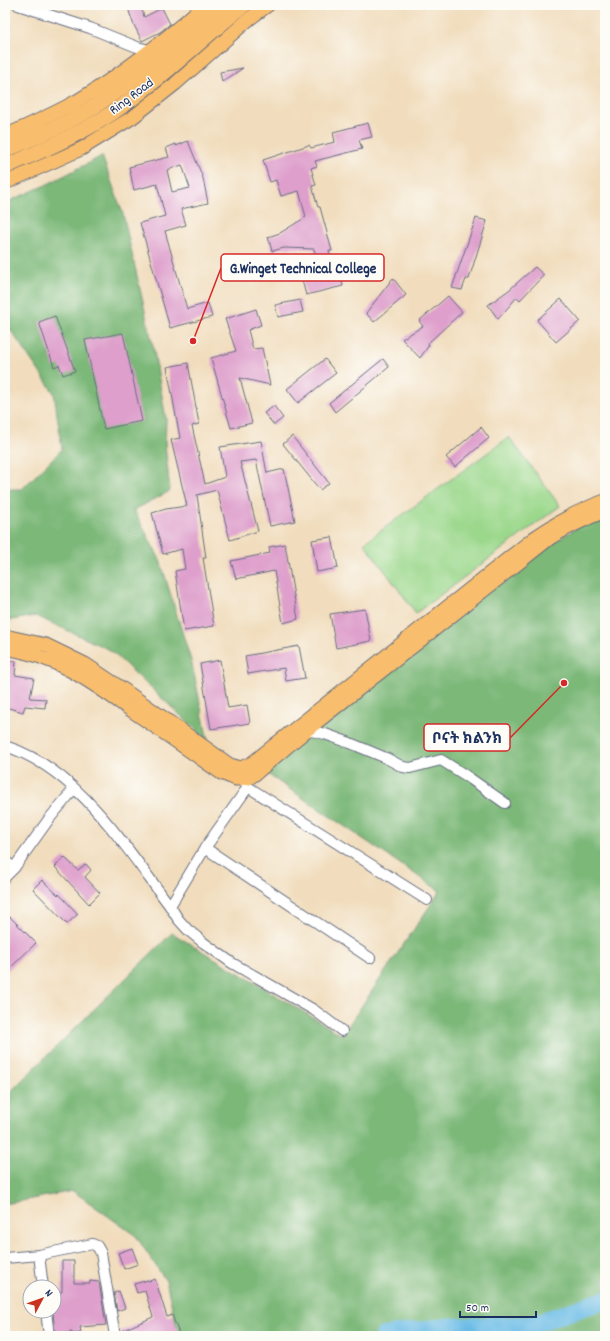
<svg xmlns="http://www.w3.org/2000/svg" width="610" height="1341" viewBox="0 0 610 1341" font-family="Dekko,'Noto Sans Ethiopic',sans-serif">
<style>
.green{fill:#9bd88c;stroke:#5b8475}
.forest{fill:#7cb878;stroke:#4c746b}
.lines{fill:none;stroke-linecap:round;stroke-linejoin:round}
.river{stroke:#6bbce6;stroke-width:18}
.building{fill:#de9fcc;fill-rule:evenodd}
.minor-casing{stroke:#666c7f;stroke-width:12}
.major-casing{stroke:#666c7f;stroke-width:15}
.highway-casing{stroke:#666c7f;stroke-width:17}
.minor{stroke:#fff;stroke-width:10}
.major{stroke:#f9be6d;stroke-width:13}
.highway{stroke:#f9be6d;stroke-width:15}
.labels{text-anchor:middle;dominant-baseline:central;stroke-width:3;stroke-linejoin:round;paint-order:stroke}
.street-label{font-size:14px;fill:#1b2f5e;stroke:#fdfcf7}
.leader{fill:none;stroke:#d62828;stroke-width:1.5}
.callout-dot{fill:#d62828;stroke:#fdfcf7;stroke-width:1.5}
.callout{fill:#fdfcf7;stroke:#d62828;stroke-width:1.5}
.callout-label{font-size:15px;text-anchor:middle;font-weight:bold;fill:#1b2f5e}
</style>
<rect width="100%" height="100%" fill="#fdfcf7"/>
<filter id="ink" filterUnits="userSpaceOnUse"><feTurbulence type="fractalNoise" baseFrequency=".025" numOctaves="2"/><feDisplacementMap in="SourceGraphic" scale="8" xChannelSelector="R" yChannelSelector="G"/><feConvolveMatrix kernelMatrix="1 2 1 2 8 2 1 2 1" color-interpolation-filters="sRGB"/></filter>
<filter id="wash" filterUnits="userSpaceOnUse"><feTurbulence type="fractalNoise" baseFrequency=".012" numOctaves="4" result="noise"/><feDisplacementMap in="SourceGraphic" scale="16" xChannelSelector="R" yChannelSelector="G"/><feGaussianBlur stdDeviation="0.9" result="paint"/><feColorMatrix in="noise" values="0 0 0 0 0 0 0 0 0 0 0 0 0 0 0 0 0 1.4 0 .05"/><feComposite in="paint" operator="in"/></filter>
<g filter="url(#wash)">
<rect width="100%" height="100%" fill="#f1ddbd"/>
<path class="green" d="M509 437 560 506 416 613 364 543Z"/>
<g class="forest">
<path d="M102 156 123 214 154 351 166 419 165 445 170 491 134 510 160 560 192 664 208 741 110 650 36 616 5 621V489H22L62 449 54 393 5 322V203L48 184Z"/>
<path d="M605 510V1336H183L177 1329 166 1281 136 1236 73 1191 5 1204V1097L172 933 342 1035 440 891 263 771 486 585Z"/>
</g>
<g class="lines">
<path class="river" d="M384 1336 443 1327 530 1325 605 1300"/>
</g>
<g id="blocks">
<g class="building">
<path d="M127 5H141L144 17 162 8 170 24 160 32 142 41 133 23Z"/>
<path d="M243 68 222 82 220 72Z"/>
<path d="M368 123 372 137 359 140 362 149 315 161 317 166 311 168 316 185 312 186 318 207H320L332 251H329L335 273 339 272 343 286 306 295 302 280 321 275 314 249 284 248 272 251 268 237 280 233 306 217 299 191 281 196 276 180 270 182 263 160 309 145 311 148 335 142 333 132Z"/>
<path d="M188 141 203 178 208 203 181 209 186 225 165 231 187 309 208 303 212 317 170 328 140 223 165 216 157 184 134 190 129 167 169 157 166 148 176 144V146ZM182 165 190 188 172 192 167 170Z"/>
<path d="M476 218 487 221 469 279H466L462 290 452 288Z"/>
<path d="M535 267 544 275 520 300 517 297 498 319 488 305 509 290Z"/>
<path d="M393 278 406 295 374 322 366 313Z"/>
<path d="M448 296 462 312 428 343 429 345 420 358 402 339 423 326 419 321Z"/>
<path d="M561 299 580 321 556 342 537 320Z"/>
<path d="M300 300 303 312 278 317 275 305Z"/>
<path d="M256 309 261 325 248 330 253 349 262 348 270 385 240 378 252 423 231 428 211 358 236 351 225 319Z"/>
<path d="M55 316 75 371 63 375 59 365 54 367 39 322Z"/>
<path d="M123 333 142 421 104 429 85 340Z"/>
<path d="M325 359 336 373 298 403 287 389Z"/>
<path d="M383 359 389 367 335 412 329 403Z"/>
<path d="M188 363 199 424 192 426 205 484 225 477 220 447 261 441 267 473 284 469 295 521 270 526 256 460 240 462 258 531 230 540 217 490 197 495 206 558H203L214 626 184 631 175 571 185 569 182 549 163 554 152 513 166 509 187 506 171 440 180 438 167 367Z"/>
<path d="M274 406 283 418 274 425 264 413Z"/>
<path d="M481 427 489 438 455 467 446 457Z"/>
<path d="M292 436 329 483 320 490 283 444Z"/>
<path d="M332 537 338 568 317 572 312 540Z"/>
<path d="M285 544 298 619 283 623 274 571 236 579 231 561 270 553 269 547Z"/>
<path d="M365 609 371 641 336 648 330 614Z"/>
<path d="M299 646 305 678 286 681 284 668 248 674 245 656Z"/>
<path d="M5 660 16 661 15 675 34 678 30 698 46 699 45 708 25 706 23 712 5 707 8 696 5 695Z"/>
<path d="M220 660 228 708 247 705 250 723 211 729 200 664Z"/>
<path d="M64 857 78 870 86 864 91 870 85 877 100 893 89 904 55 867Z"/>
<path d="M42 880 58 895 59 894 78 914 67 924 33 889Z"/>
<path d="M9 916 36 943 5 973V920Z"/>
<path d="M132 1248 138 1264 124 1269 118 1253Z"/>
<path d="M62 1261H74V1283H90V1281L99 1282 106 1325 80 1327 81 1333 72 1334V1332L55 1335 53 1311H54V1292H62Z"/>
<path d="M155 1279 167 1317 172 1315 180 1336H121V1331L153 1317 145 1291 137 1293 134 1284 148 1280 149 1281Z"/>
<path d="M119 1291 125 1308 117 1311 114 1293Z"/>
</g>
</g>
</g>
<g filter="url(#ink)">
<use href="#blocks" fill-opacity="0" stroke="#666c7f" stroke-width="1"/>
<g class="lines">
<g class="minor-casing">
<g id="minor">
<path d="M18 5 90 28 137 47 150 50"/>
<path d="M5 6V5"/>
<path d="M307 730 325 734 350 743 386 758 403 767 410 768 441 760 465 775 505 803"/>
<path d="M5 746C77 768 126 848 170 906L178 919 188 930 204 943 232 963 314 1010 342 1031"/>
<path d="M243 779 248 787 427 900"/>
<path d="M205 848 370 958"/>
<path d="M5 861 14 868"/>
<path d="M5 877 14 868 49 819 74 789"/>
<path d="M170 906 205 848 248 787"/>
<path d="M39 1255 43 1287"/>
<path d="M5 1258 39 1255 92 1244 97 1246 101 1253 115 1336"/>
<path d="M46 1311 49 1336"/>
</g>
</g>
<g class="major-casing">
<g id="major">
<path d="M5 136C29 125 54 114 77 101 122 74 165 40 204 5"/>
<path d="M5 183 81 149 133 117 175 84 249 19 268 5"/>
<path d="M5 636 46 645 85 664 127 692 230 765 241 768 252 763 534 538C556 523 579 510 605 501"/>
<path d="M5 648C56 655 94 684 135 713 164 733 193 753 221 773L236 779 249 778 255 774 307 730 550 538C568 527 585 519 605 511"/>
</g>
</g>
<g class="highway-casing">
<g id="highway">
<path d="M5 150C35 137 67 124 95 106 141 76 182 40 224 5"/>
<path d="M5 167C40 151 79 135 112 113 159 81 200 40 244 5"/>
</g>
</g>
<use href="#minor" class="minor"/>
<use href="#major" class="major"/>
<use href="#highway" class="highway"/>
</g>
</g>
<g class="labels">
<g class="street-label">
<text transform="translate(132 97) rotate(-37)">Ring Road</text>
</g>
</g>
<path class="leader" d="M193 341L221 268M564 683L510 738"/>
<g class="callout-dot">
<circle cx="193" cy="341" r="4"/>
<circle cx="564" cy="683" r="4"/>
</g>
<g class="callout">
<rect x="221" y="254" width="163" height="27" rx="4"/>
<rect x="424" y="724" width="86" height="27" rx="4"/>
</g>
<g class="callout-label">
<text x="303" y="273">G.Winget Technical College</text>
<text x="467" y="743">ቦናት ክልንክ</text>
</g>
<rect width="610" height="1341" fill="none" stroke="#fdfcf7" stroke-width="20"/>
<g transform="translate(42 1299) rotate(49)"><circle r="19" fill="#fdfcf7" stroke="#a3aaba"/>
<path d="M0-3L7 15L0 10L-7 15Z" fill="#c8321e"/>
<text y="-6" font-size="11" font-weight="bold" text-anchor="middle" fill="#1b2f5e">N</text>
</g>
<path d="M460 1311v6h76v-6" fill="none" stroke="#1b2f5e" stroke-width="2"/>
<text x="466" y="1311" font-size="12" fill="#1b2f5e" stroke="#fdfcf7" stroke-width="3" paint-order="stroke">50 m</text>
</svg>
